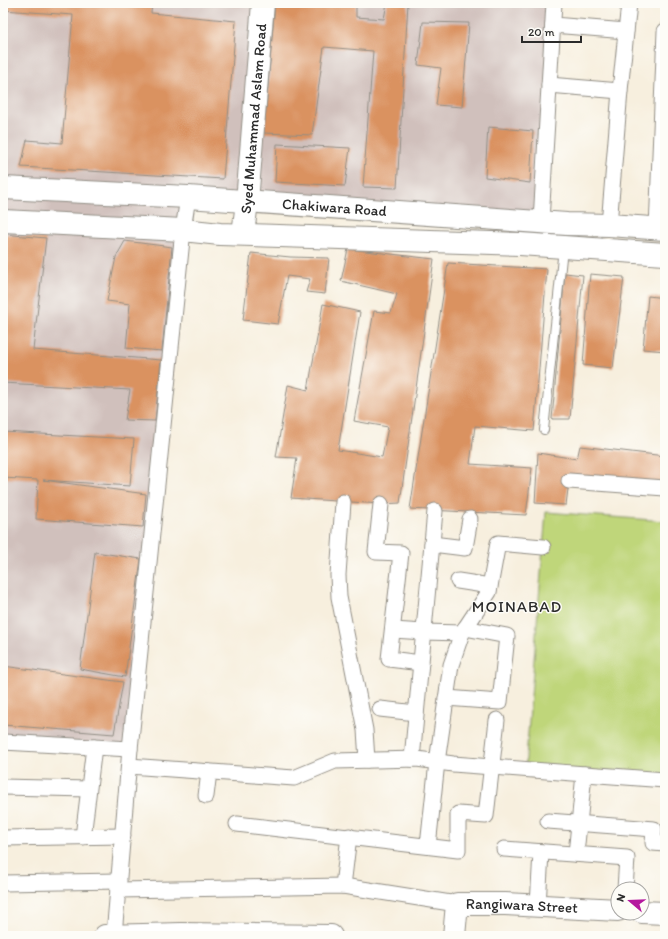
<svg xmlns="http://www.w3.org/2000/svg" width="668" height="939" viewBox="0 0 668 939" font-family="Itim,sans-serif">
<style>
.industrial{fill:#d0c0bc}
.green{fill:#bfd67a;stroke:#758052}
.building{fill:#da9260}
.lines{fill:none;stroke-linecap:round;stroke-linejoin:round}
.lane-casing{stroke:#918d84;stroke-width:10}
.street-casing{stroke:#918d84;stroke-width:17}
.secondary-casing{stroke:#918d84;stroke-width:24}
.primary-casing{stroke:#918d84;stroke-width:24}
.lane{stroke:#fff;stroke-width:8}
.street{stroke:#fff;stroke-width:15}
.secondary{stroke:#fff;stroke-width:22}
.primary{stroke:#fff;stroke-width:22}
.labels{text-anchor:middle;dominant-baseline:central;stroke-width:3;stroke-linejoin:round;paint-order:stroke}
.street-label{font-size:15px;fill:#2b2b2b;stroke:#fdfcf7}
.neighbourhood-label{font-size:16px;letter-spacing:1px;fill:#2b2b2b;stroke:#fdfcf7}
</style>
<rect width="100%" height="100%" fill="#fdfcf7"/>
<filter id="ink" filterUnits="userSpaceOnUse"><feTurbulence type="fractalNoise" baseFrequency=".025" numOctaves="2"/><feDisplacementMap in="SourceGraphic" scale="8" xChannelSelector="R" yChannelSelector="G"/><feConvolveMatrix kernelMatrix="1 2 1 2 8 2 1 2 1" color-interpolation-filters="sRGB"/></filter>
<filter id="wash" filterUnits="userSpaceOnUse"><feTurbulence type="fractalNoise" baseFrequency=".012" numOctaves="4" result="noise"/><feDisplacementMap in="SourceGraphic" scale="16" xChannelSelector="R" yChannelSelector="G"/><feGaussianBlur stdDeviation="0.9" result="paint"/><feColorMatrix in="noise" values="0 0 0 0 0 0 0 0 0 0 0 0 0 0 0 0 0 1.4 0 .05"/><feComposite in="paint" operator="in"/></filter>
<g filter="url(#wash)">
<rect width="100%" height="100%" fill="#f7efde"/>
<path class="industrial" d="M3 3H552L537 223 191 203 130 749 3 743Z"/>
<path class="green" d="M546 512 665 521V778L525 770Z"/>
<g id="blocks">
<g class="building">
<path d="M3 3H152L151 13 236 21 223 179 21 167 27 140 62 143 73 15 3 10Z"/>
<path d="M213 3H241L240 6 213 4Z"/>
<path d="M275 3H356V17L384 19 387 3H408L397 188 363 187 373 51 324 47 312 135 264 133Z"/>
<path d="M423 22 469 23 462 107 436 105 441 68 418 65Z"/>
<path d="M3 120H6L4 144H3Z"/>
<path d="M488 127 533 131 530 183 485 177Z"/>
<path d="M277 144 350 148 345 186 275 182Z"/>
<path d="M3 234 46 238 33 350 161 360 155 421 125 420 130 390 3 383Z"/>
<path d="M125 241 172 247 162 351 126 348 130 304 107 301 116 257Z"/>
<path d="M348 249 434 259 400 503 381 504 291 498 297 458 276 457 288 385 308 390 323 304 360 312 338 450 382 457 388 427 354 421 374 311 391 313 397 294 341 281Z"/>
<path d="M251 253 290 257 329 258 325 294 306 292 310 279 287 276 278 324 243 320Z"/>
<path d="M448 263 547 269 534 431 475 426 470 464 532 468 526 515 410 509Z"/>
<path d="M565 273 583 275 570 419H552Z"/>
<path d="M590 274 624 277 613 368 583 365Z"/>
<path d="M648 296 665 298V351L643 349Z"/>
<path d="M3 432 134 439 130 486 43 480 146 494 143 527 36 519 38 480 3 478Z"/>
<path d="M580 446 665 456V486L569 481 566 505 535 503 538 453 577 459Z"/>
<path d="M95 552 141 559 125 677 80 669Z"/>
<path d="M3 666 123 682 114 734 3 725Z"/>
</g>
</g>
</g>
<g filter="url(#ink)">
<use href="#blocks" fill-opacity="0" stroke="#918d84" stroke-width="1"/>
<g class="lines">
<g class="lane-casing">
<path id="lane" d="M544 430 563 248"/>
</g>
<g class="street-casing">
<g id="street">
<path d="M553 25 626 31"/>
<path d="M549 85 620 91"/>
<path d="M541 221 554 3"/>
<path d="M609 225 620 91 629 3"/>
<path d="M657 229 665 31"/>
<path d="M569 481 665 488"/>
<path d="M343 502 338 575 339 597 365 730 367 760"/>
<path d="M381 504 376 552 401 553 389 659 421 663"/>
<path d="M432 544 465 548 470 519"/>
<path d="M458 581 490 586"/>
<path d="M393 630 424 632 462 633"/>
<path d="M446 698 500 702 507 636 465 628"/>
<path d="M380 709 416 713"/>
<path d="M3 742 130 749"/>
<path d="M412 759 435 511"/>
<path d="M129 766 294 778 335 761 417 759 453 764 665 780"/>
<path d="M3 787 88 789"/>
<path d="M206 796 209 772"/>
<path d="M548 821 654 829 653 843 665 844"/>
<path d="M237 824 458 850V814L486 816 497 720"/>
<path d="M83 837 94 747"/>
<path d="M3 838 123 836"/>
<path d="M428 846 437 762 451 665 462 633 489 592 498 543 543 547"/>
<path d="M504 849 627 858 625 889"/>
<path d="M576 854 584 774"/>
<path d="M3 883 119 881"/>
<path d="M343 886 349 836"/>
<path d="M118 890 343 886 457 904"/>
<path d="M538 906 541 852"/>
<path d="M114 935 130 749 183 230 188 197"/>
</g>
</g>
<g class="secondary-casing">
<g id="secondary">
<path id="s1" d="M243 234 247 202 263 3"/>
<path d="M642 912 665 913"/>
<path d="M105 936 181 934 331 936"/>
<path id="s2" d="M454 936 457 904H505L618 910"/>
</g>
</g>
<g class="primary-casing">
<g id="primary">
<path id="s3" d="M3 188 188 197 567 224 609 225 665 229"/>
<path d="M3 221 183 230 220 234 520 244 665 254"/>
</g>
</g>
<use href="#lane" class="lane"/>
<use href="#street" class="street"/>
<use href="#secondary" class="secondary"/>
<use href="#primary" class="primary"/>
</g>
</g>
<g class="labels">
<g class="street-label">
<text stroke="none"><textPath href="#s1" startOffset="116">Syed Muhammad Aslam Road</textPath></text>
<text stroke="none"><textPath href="#s3" startOffset="332">Chakiwara Road</textPath></text>
<text stroke="none"><textPath href="#s2" startOffset="97">Rangiwara Street</textPath></text>
</g>
<g class="neighbourhood-label">
<text x="517" y="606">MOINABAD</text>
</g>
</g>
<rect width="668" height="939" fill="none" stroke="#fdfcf7" stroke-width="16"/>
<g transform="translate(630 901) rotate(289)"><circle r="19" fill="#fdfcf7" stroke="#a9a8a5"/>
<path d="M0-3L7 15L0 10L-7 15Z" fill="#b5179e"/>
<text y="-6" font-size="11" font-weight="bold" text-anchor="middle" fill="#2b2b2b">N</text>
</g>
<path d="M522 36v6h59v-6" fill="none" stroke="#2b2b2b" stroke-width="2"/>
<text x="528" y="36" font-size="12" fill="#2b2b2b" stroke="#fdfcf7" stroke-width="3" paint-order="stroke">20 m</text>
</svg>
